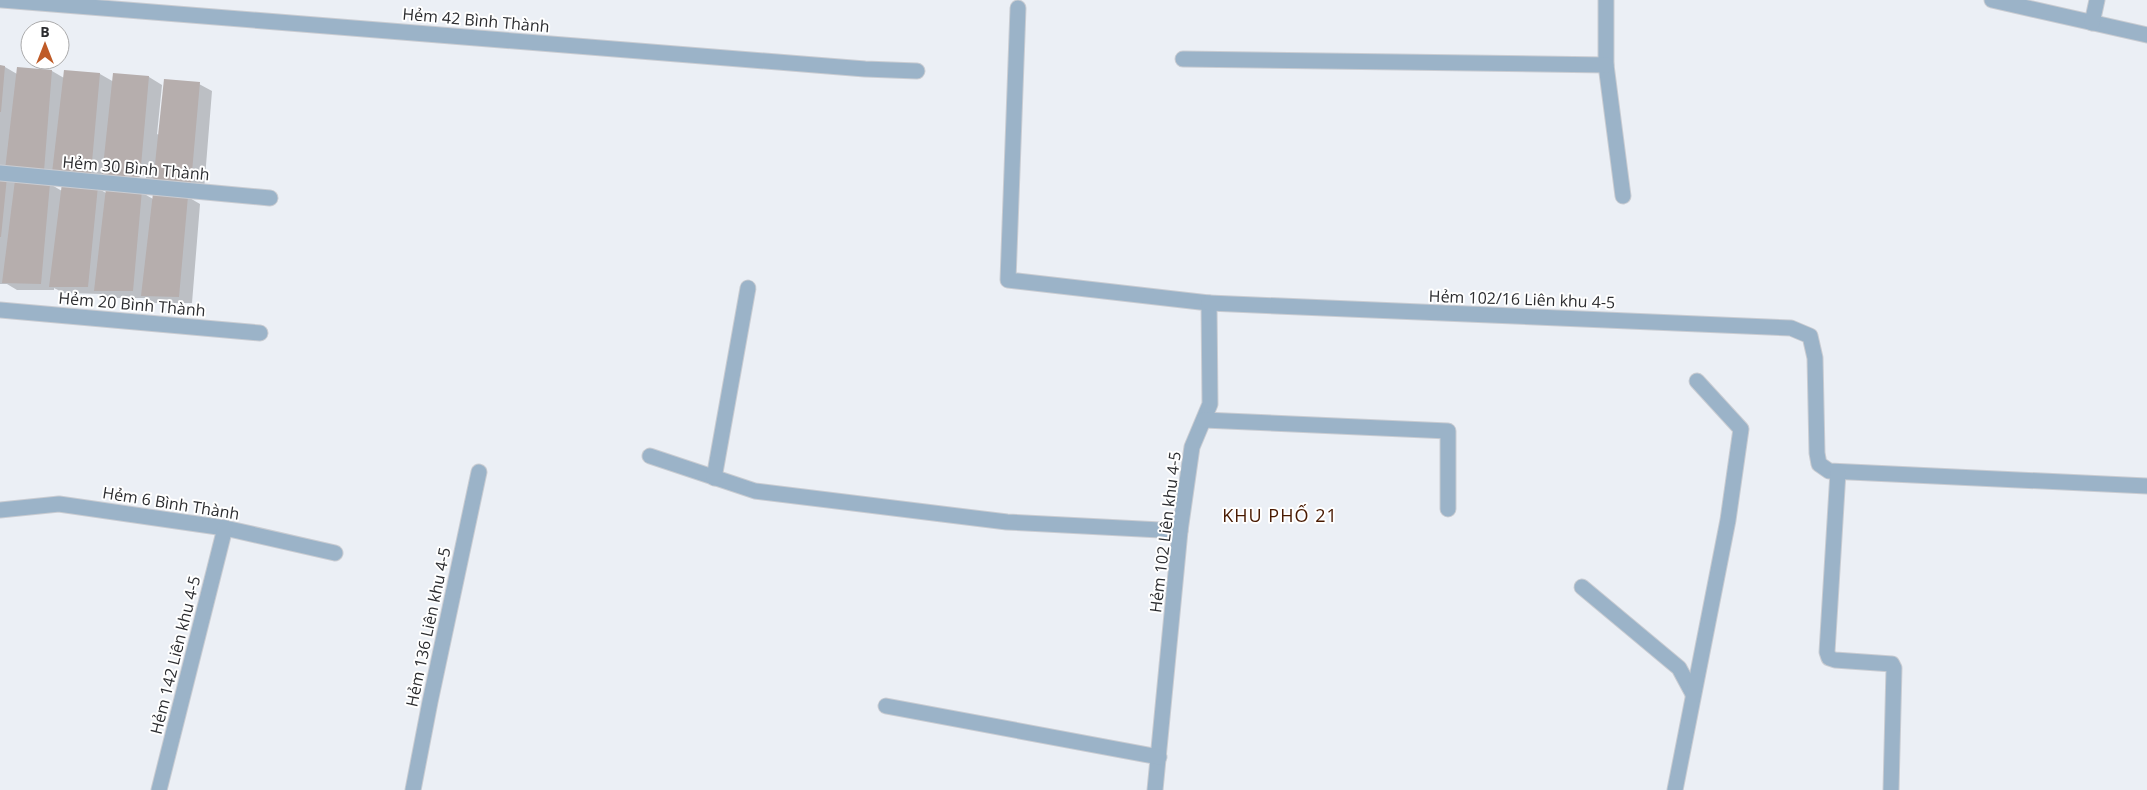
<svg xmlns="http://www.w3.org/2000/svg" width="2147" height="790" viewBox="0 0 2147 790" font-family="'Open Sans',sans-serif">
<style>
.shadow{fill:#0003;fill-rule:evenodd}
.building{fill:#b6aead}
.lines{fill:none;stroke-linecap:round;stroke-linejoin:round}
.minor-casing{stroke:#c9ccd2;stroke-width:17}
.minor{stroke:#9bb3c8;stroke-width:15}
.labels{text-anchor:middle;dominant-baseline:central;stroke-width:4;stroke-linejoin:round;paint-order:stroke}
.street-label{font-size:16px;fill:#2c2d30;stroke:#fff}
.neighbourhood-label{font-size:18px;letter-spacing:1px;fill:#481900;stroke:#fff}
</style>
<rect width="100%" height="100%" fill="#ebeff5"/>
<g class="shadow">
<path d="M0 67H5L17 74 18 68 52 71 64 78 100 74 114 82 149 77 162 85 157 134 159 135 199 84 212 91 204 190 0 173ZM115 175 146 176V178L115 177Z"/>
<path d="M0 178H6L16 183 50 184 62 191 97 188 106 193 141 192 153 199 188 197 200 204 192 303H155L147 298H108L102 294 64 293 54 288V290H17L7 284H0Z"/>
</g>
<g class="building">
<path d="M0 65 5 66 1 112H0Z"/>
<path d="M17 67 52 70 44 171 5 170Z"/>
<path d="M64 70 100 73 91 173H52Z"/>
<path d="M113 73 149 76 140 177 102 176Z"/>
<path d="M164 79 200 82 191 183H153Z"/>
<path d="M0 176 7 177 1 237H0Z"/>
<path d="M15 180 50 183 41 284 2 283Z"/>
<path d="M62 183 98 186 88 287H49Z"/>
<path d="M106 188 142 190 133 291H94Z"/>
<path d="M153 193 188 196 179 297 141 296Z"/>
</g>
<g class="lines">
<g class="minor-casing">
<g id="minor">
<path d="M2 0 865 69 917 71"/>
<path d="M1606 0V65L1623 196"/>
<path d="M1992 0 2147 35"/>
<path d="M1018 8 1008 280 1209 303 1210 404 1192 447 1180 531 1155 790"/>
<path d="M2092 23 2097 0"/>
<path d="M1183 59 1606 65"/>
<path d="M0 173 270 198"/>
<path d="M1209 303 1791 328 1810 336 1815 358 1817 453 1819 464 1829 471 2147 486"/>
<path d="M0 310 260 333"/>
<path d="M1204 420 1448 431V509"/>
<path d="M650 456 755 491 1007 522 1180 531"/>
<path d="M1838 472 1827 652 1829 658 1835 660 1892 664 1894 668 1891 790"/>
<path d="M714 478 748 288"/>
<path d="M0 510 59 504 225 528 335 553"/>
<path d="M1582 587 1679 668 1693 694"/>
<path d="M886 706 1159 757"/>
<path d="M159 790 225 528"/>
<path d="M413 790 430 702 479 472"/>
<path d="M1675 790 1728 520 1741 429 1697 381"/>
</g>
</g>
<use href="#minor" class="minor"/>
</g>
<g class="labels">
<g class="street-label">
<text transform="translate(476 20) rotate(5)">Hẻm 42 Bình Thành</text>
<text transform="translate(136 168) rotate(5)">Hẻm 30 Bình Thành</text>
<text transform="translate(1522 299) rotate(2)">Hẻm 102/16 Liên khu 4-5</text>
<text transform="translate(132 304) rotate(5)">Hẻm 20 Bình Thành</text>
<text transform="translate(171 503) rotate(9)">Hẻm 6 Bình Thành</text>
<text transform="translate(1165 532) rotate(-83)">Hẻm 102 Liên khu 4-5</text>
<text transform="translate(428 627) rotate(-78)">Hẻm 136 Liên khu 4-5</text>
<text transform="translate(175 655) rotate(-76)">Hẻm 142 Liên khu 4-5</text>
</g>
<g class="neighbourhood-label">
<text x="1280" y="515">KHU PHỐ 21</text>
</g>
</g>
<g transform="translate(45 45)"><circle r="24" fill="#ffffff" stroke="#ababac"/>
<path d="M0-4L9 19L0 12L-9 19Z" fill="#bf5b27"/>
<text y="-8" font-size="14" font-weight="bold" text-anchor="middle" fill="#2c2d30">B</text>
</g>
</svg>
